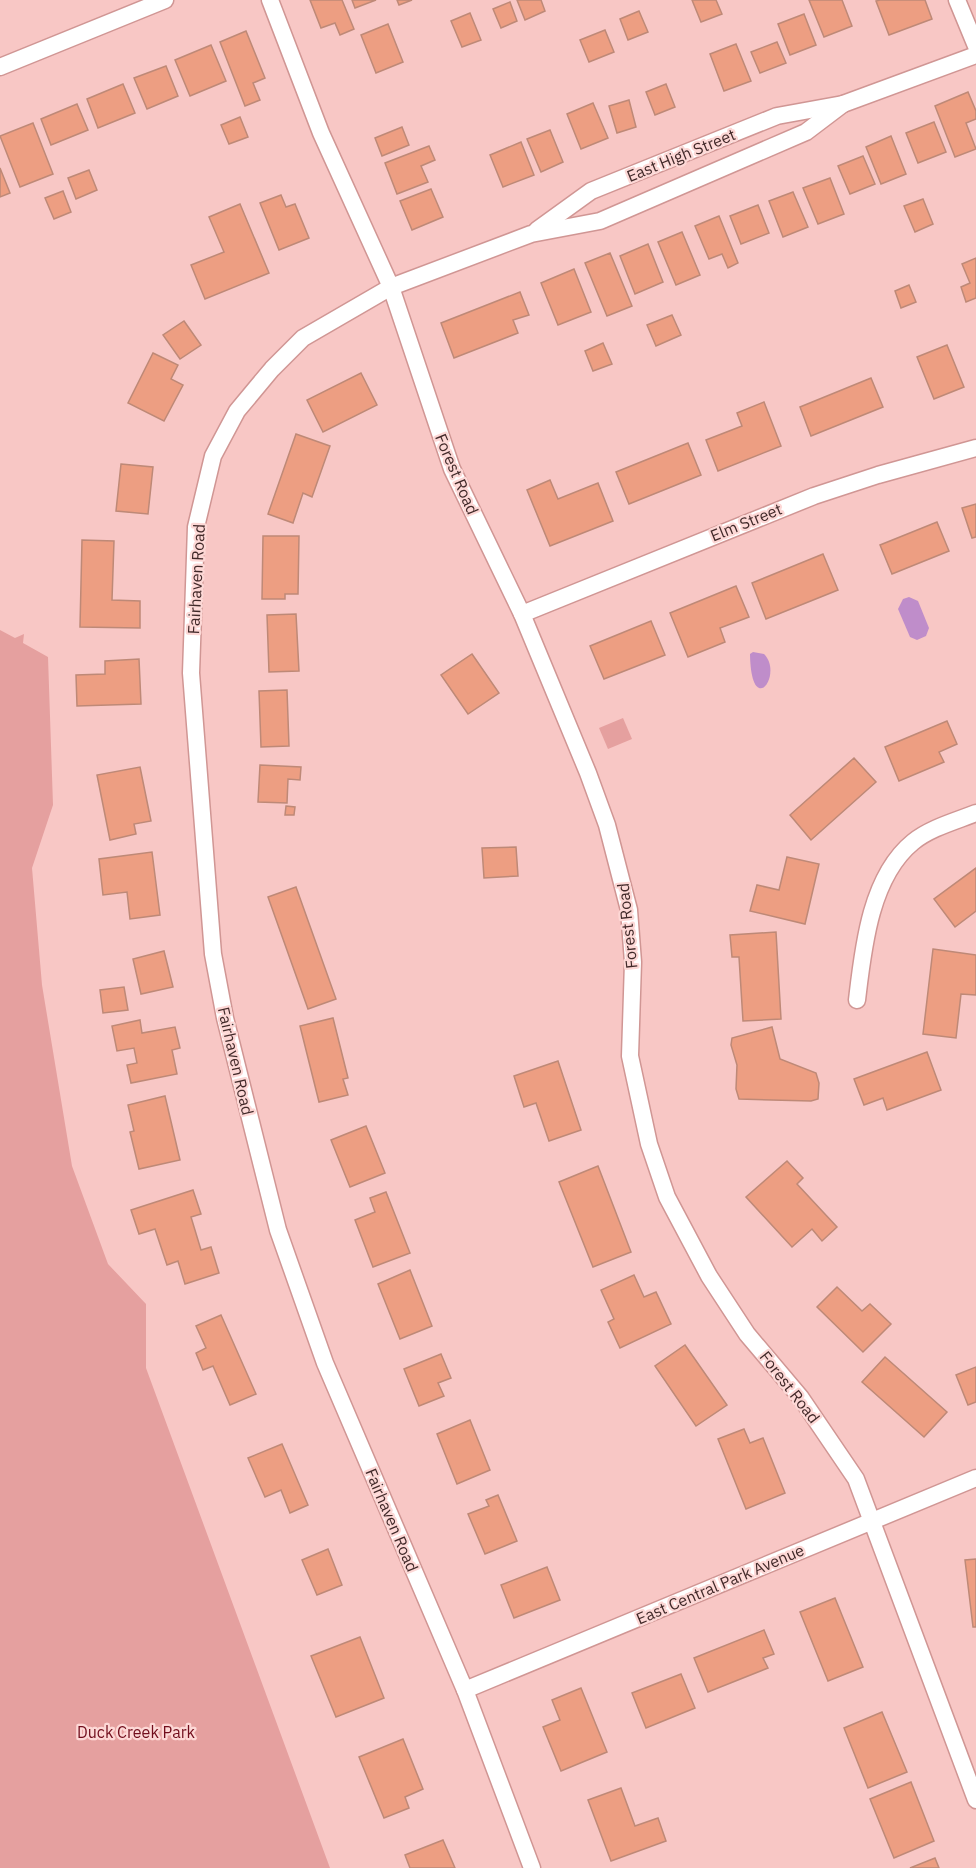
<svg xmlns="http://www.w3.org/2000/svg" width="976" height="1868" viewBox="0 0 976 1868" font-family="'IBM Plex Sans',sans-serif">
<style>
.green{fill:#e5a09f}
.water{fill:#bf8dca}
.building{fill:#ed9e82;stroke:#be8977;stroke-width:1.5}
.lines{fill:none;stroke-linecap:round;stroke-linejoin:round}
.minor-casing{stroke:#d09694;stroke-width:19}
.minor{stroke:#fff;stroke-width:16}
.labels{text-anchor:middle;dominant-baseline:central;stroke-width:4.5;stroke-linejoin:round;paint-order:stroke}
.street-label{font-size:16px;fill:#412929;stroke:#fdd8d6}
.park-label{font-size:16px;fill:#710d1c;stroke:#fdd8d6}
</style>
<rect width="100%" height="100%" fill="#f8c7c5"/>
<g class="green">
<path d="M0 630 15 638 24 634 23 643 48 657 53 805 32 868 42 985 72 1166 108 1264 146 1304V1368L330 1868H0Z"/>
<path d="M623 718 632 739 608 749 599 728Z"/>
</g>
<g class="water">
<path d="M909 597 918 601 929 628 926 636 917 640 910 637 898 609 903 599Z"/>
<path d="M753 652 764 654C784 674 751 720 750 654Z"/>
</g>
<g class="building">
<path d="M310 0H342L354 29 340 35 335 23 321 28Z"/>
<path d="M352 0H376L355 8Z"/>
<path d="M397 0H412L399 5Z"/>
<path d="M517 0H541L545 11 525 20Z"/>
<path d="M692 0H716L722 14 701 22Z"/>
<path d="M809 0H842L852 26 824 37Z"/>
<path d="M880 0H925L932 19 889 35 876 1Z"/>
<path d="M510 2 517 21 501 28 493 9Z"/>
<path d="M639 11 648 32 628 40 620 19Z"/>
<path d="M470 13 481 40 462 47 451 21Z"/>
<path d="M804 14 816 45 790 55 778 24Z"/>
<path d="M388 24 403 62 376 73 361 35Z"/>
<path d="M605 30 614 52 589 62 580 40Z"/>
<path d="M246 31 265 78 253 83 260 100 245 106 220 42Z"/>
<path d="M777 42 786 63 760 73 751 52Z"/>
<path d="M736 44 751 81 724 91 710 54Z"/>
<path d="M211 45 226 81 190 96 175 60Z"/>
<path d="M166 66 178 96 147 109 134 78Z"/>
<path d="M123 84 135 113 98 128 87 99Z"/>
<path d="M666 84 675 107 655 115 646 92Z"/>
<path d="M968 92 976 111V119L966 123 976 149 955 157 935 106Z"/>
<path d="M629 100 636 127 617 133 609 106Z"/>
<path d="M593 103 608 138 581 149 567 114Z"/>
<path d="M77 104 88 130 51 145 41 119Z"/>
<path d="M240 117 248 137 229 144 221 125Z"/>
<path d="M934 122 946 152 918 163 906 133Z"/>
<path d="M33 123 53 174 20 187 0 136Z"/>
<path d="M402 127 409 145 382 156 375 138Z"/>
<path d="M550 130 563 162 541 172 527 139Z"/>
<path d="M891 136 906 174 881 184 866 147Z"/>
<path d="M521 142 534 175 503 187 490 155Z"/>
<path d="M429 146 435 160 421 166 428 182 397 194 385 163Z"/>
<path d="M863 156 875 184 850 194 838 166Z"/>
<path d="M0 168 10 193 0 197Z"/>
<path d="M89 170 97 190 76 199 68 178Z"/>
<path d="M830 178 844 214 818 224 803 188Z"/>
<path d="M431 189 443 217 412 230 400 201Z"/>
<path d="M63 191 71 212 54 219 45 198Z"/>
<path d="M793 192 808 227 783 237 769 201Z"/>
<path d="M281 195 286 207 295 204 309 238 279 250 260 203Z"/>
<path d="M923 199 933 224 915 232 904 206Z"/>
<path d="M240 204 269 273 205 299 191 265 224 252 209 217Z"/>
<path d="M758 205 769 233 741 244 730 216Z"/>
<path d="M719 216 738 263 728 268 722 254 709 259 695 226Z"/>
<path d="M682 232 700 275 676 285 658 242Z"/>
<path d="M648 244 663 282 635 294 620 256Z"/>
<path d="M610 253 632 306 607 316 585 263Z"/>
<path d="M976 258V298L966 302 961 287 970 283 962 264Z"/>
<path d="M574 269 591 312 558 325 541 283Z"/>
<path d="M909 285 916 302 901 308 895 291Z"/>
<path d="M520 292 529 315 513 320 518 333 454 358 441 323Z"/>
<path d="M672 315 681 335 656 346 647 325Z"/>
<path d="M184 321 201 345 180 359 163 335Z"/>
<path d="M603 343 612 364 593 371 585 351Z"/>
<path d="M947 345 964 387 934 399 917 357Z"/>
<path d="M153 353 178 365 171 379 183 385 164 421 128 403Z"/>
<path d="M361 373 377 405 323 432 307 400Z"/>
<path d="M871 378 883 407 811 436 800 407Z"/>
<path d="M764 402 781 446 718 471 706 440 742 426 737 413Z"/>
<path d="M296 434 330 446 312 497 303 493 293 523 268 514Z"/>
<path d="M688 443 701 475 629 504 616 472Z"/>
<path d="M121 464 153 467 148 514 116 511Z"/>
<path d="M550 480 558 499 598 483 613 521 550 546 527 490Z"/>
<path d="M976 504V537L972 538 962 508Z"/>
<path d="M937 522 949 551 892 574 880 545Z"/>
<path d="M263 536H299L298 594H285V599H262Z"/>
<path d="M82 540 114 541 112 600 140 601V628L80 627Z"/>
<path d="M823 554 838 590 766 619 752 583Z"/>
<path d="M736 586 749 617 720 628 725 642 688 657 670 613Z"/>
<path d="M296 614 299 671 269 672 267 615Z"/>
<path d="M651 621 665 655 604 679 590 646Z"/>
<path d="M472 654 499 693 468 714 441 675Z"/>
<path d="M139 659 141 704 77 706 76 675 105 674V661Z"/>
<path d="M287 690 289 746 261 747 259 691Z"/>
<path d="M947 721 957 744 939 752 944 762 899 781 885 747Z"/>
<path d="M854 758 876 782 811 840 790 815Z"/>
<path d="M260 765 301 767 300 780 288 779 287 803 258 802Z"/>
<path d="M140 767 151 821 134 824 136 834 110 840 97 775Z"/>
<path d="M286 806 295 807 294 815H285Z"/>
<path d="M516 847 518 876 484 878 482 848Z"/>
<path d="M152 852 160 915 130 919 127 892 103 895 99 859Z"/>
<path d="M787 857 819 864 805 924 750 911 757 885 779 890Z"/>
<path d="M976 868V911L955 927 934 899Z"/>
<path d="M296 887 336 999 308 1009 268 897Z"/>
<path d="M776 932 781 1019 743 1021 739 957H732L730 935Z"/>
<path d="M933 949 976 955V995L961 994 956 1038 923 1034Z"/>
<path d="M164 951 173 987 141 994 133 959Z"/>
<path d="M124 987 128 1010 103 1013 100 990Z"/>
<path d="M333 1018 348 1078 343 1079 348 1095 319 1102 300 1026Z"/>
<path d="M140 1020 142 1033 175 1027 180 1048 172 1050 177 1074 131 1083 127 1065 137 1063 134 1048 117 1051 112 1026Z"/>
<path d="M772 1027 780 1059 816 1073 819 1083 818 1099 811 1101 739 1099 736 1089 737 1065 731 1045 732 1038Z"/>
<path d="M927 1052 941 1090 887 1110 883 1098 864 1105 854 1079Z"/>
<path d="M558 1061 581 1130 549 1141 536 1103 524 1107 514 1076Z"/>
<path d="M165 1096 180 1160 139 1169 130 1132 134 1131 128 1105Z"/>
<path d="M366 1126 385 1173 350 1187 331 1140Z"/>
<path d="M787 1161 803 1178 797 1184 837 1227 822 1241 812 1229 792 1247 746 1197Z"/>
<path d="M598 1166 631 1252 593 1267 559 1182Z"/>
<path d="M193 1190 201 1214 191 1217 201 1250 211 1247 219 1273 185 1284 178 1261 167 1265 155 1229 139 1234 131 1210Z"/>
<path d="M386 1192 410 1253 373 1267 355 1220 375 1212 370 1198Z"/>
<path d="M410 1270 432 1326 400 1339 378 1284Z"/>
<path d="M634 1275 644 1297 656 1292 671 1324 620 1348 608 1322 614 1319 601 1290Z"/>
<path d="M837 1287 862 1311 870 1304 891 1324 863 1352 817 1307Z"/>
<path d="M221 1315 256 1394 230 1405 213 1366 203 1370 196 1353 206 1348 196 1326Z"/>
<path d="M685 1345 727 1405 696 1426 655 1366Z"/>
<path d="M441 1354 451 1378 438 1383 444 1396 419 1406 404 1369Z"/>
<path d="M885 1357 947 1412 924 1437 862 1382Z"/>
<path d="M976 1367V1402L968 1405 956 1375Z"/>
<path d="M470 1420 490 1470 457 1484 437 1434Z"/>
<path d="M744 1429 750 1443 763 1438 785 1493 746 1509 718 1439Z"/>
<path d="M282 1444 308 1505 290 1513 281 1490 265 1497 248 1458Z"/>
<path d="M498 1495 517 1541 485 1554 468 1514 489 1506 486 1500Z"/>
<path d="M328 1549 342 1585 317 1595 302 1560Z"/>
<path d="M976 1559V1627H973L965 1560Z"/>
<path d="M547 1567 560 1600 514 1618 501 1585Z"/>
<path d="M835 1598 863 1667 828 1681 800 1612Z"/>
<path d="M764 1630 774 1654 763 1658 768 1668 708 1692 694 1658Z"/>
<path d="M360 1637 384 1698 336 1717 311 1656Z"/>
<path d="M681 1674 695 1708 646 1728 632 1693Z"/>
<path d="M581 1688 607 1752 561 1771 543 1727 560 1720 552 1700Z"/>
<path d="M882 1712 907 1772 868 1788 844 1728Z"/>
<path d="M403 1739 423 1789 405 1797 409 1808 384 1818 359 1757Z"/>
<path d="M911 1782 934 1841 894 1858 870 1799Z"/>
<path d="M621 1788 635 1826 658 1818 666 1841 611 1861 588 1800Z"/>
<path d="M443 1840 455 1868H410L405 1855Z"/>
<path d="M935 1858 939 1868H910Z"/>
</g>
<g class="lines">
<g class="minor-casing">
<g id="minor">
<path d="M270 0 321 133 391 287 452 469 522 614 588 773 607 825 629 910 633 962 630 1056 649 1144 667 1197 709 1276 747 1334 801 1398 856 1479 976 1800"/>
<path d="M957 0 976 46"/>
<path d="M0 67 165 0"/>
<path d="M537 230 591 191 777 116 843 104 976 55"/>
<path d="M522 614 814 496 878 475 976 448"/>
<path d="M857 1000C863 949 870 877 913 842 930 828 956 821 976 813"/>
<path d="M465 1690 976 1478"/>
<path d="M532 1868 465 1690 325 1363 278 1230 225 1018 213 954 191 673 196 527 213 456 237 411 272 369 303 338 391 287 531 234 600 221 806 132 843 104"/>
</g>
</g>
<use href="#minor" class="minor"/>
</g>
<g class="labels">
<g class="street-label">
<text transform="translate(681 155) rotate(-22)">East High Street</text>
<text transform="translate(457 474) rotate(67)">Forest Road</text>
<text transform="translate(746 522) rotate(-22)">Elm Street</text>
<text transform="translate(196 579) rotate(-87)">Fairhaven Road</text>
<text transform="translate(627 926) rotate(-96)">Forest Road</text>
<text transform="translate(236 1061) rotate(77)">Fairhaven Road</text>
<text transform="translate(790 1387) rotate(52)">Forest Road</text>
<text transform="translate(392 1520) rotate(67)">Fairhaven Road</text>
<text transform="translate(720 1584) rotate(-23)">East Central Park Avenue</text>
</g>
<g class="park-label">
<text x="136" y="1732">Duck Creek Park</text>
</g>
</g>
</svg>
